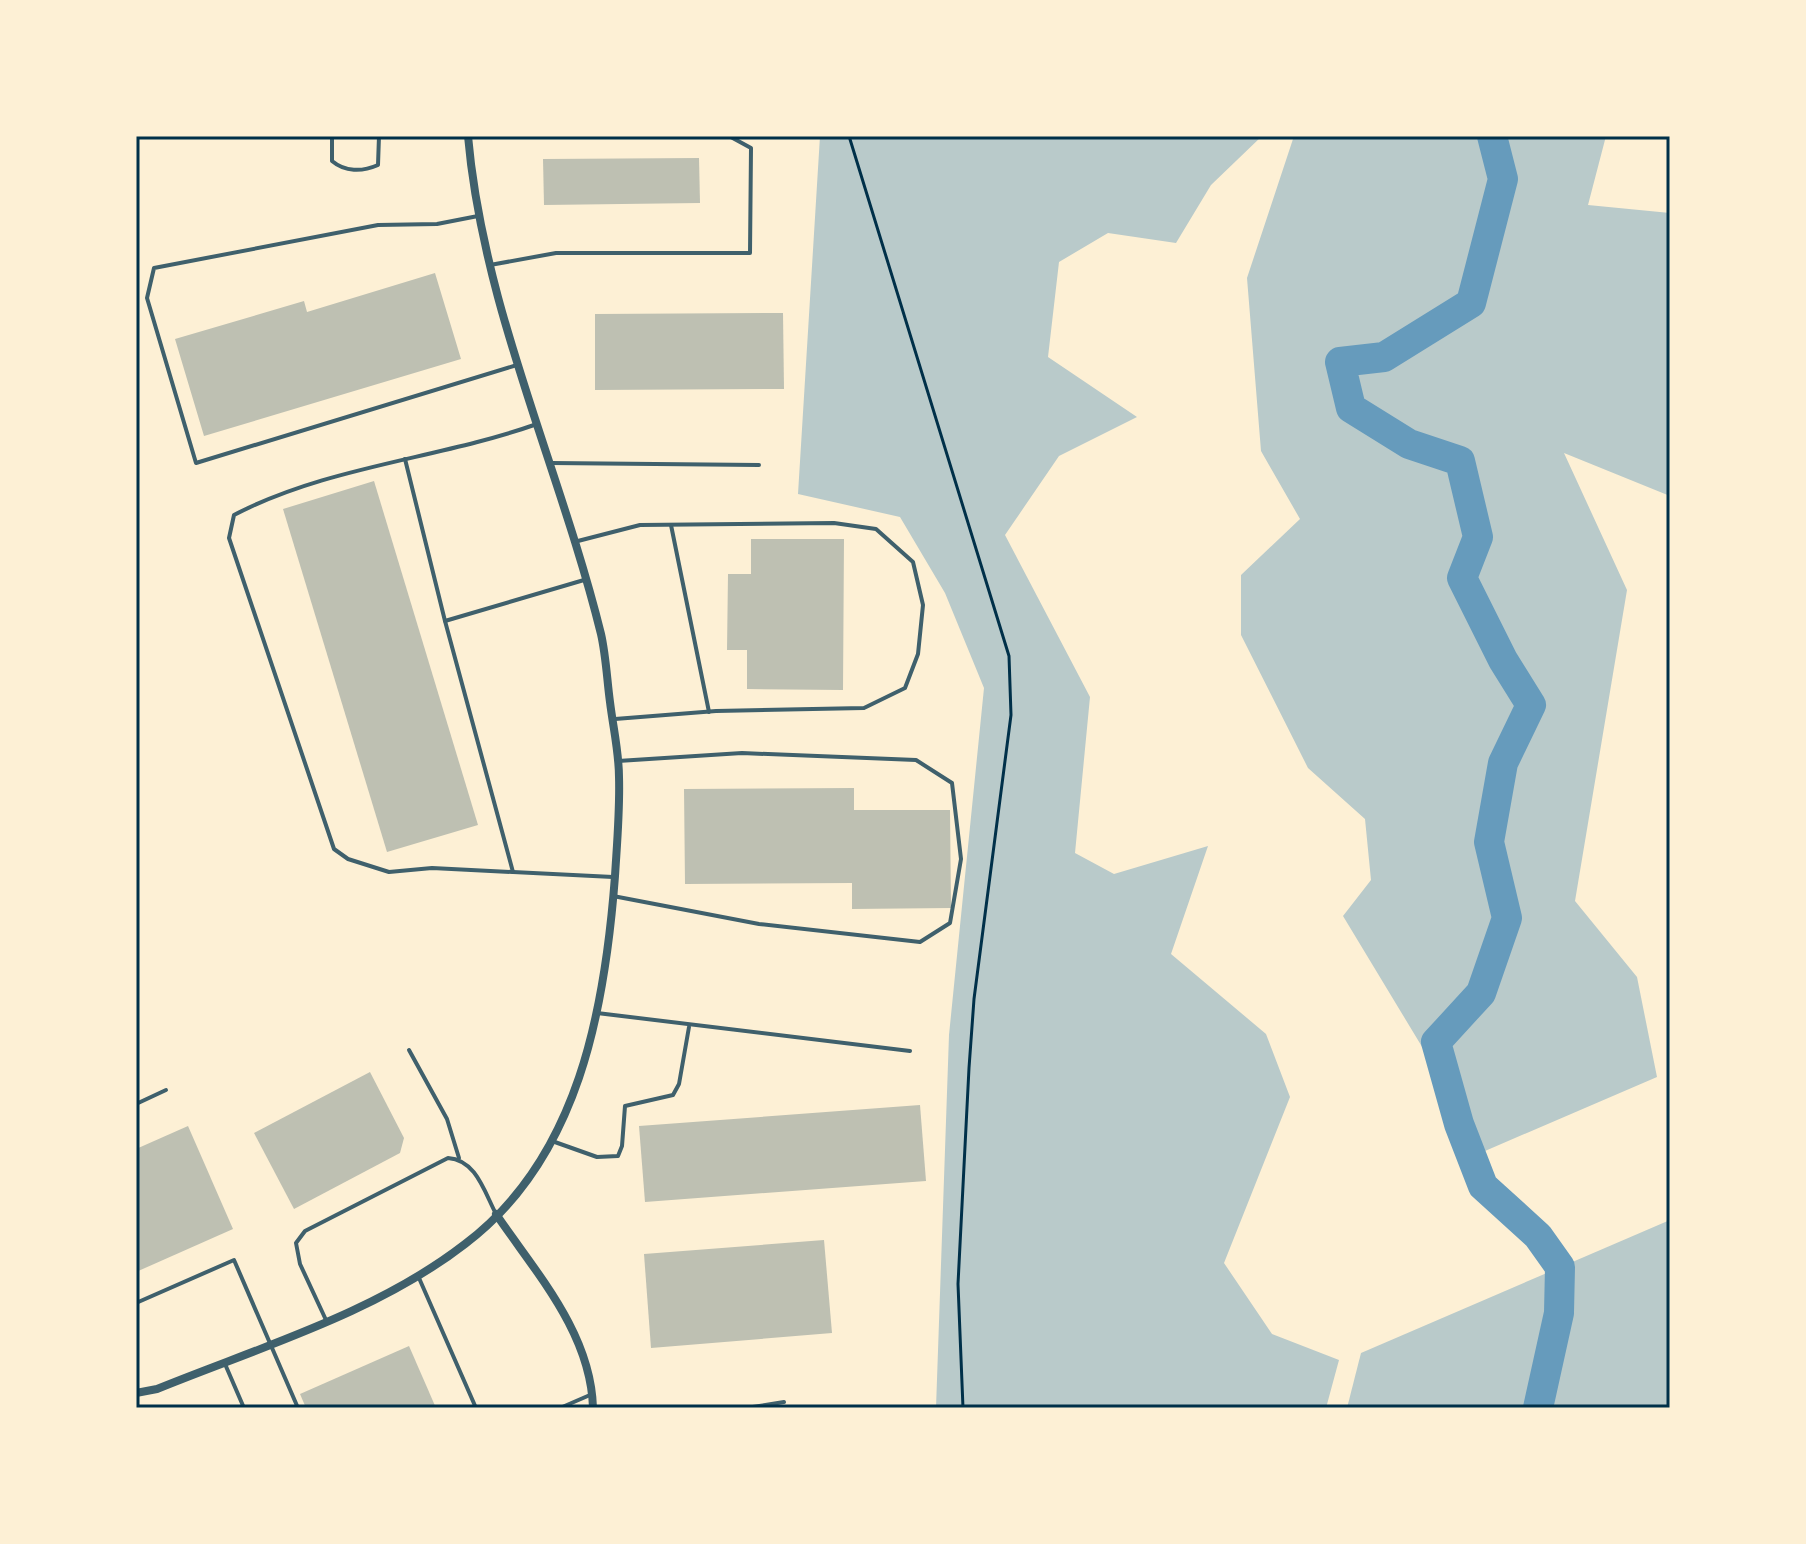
<svg xmlns="http://www.w3.org/2000/svg" width="1806" height="1544" viewBox="0 0 1806 1544" font-family="Poppins,sans-serif">
<style>
.green{fill:#b9caca}
.lines{fill:none;stroke-linecap:round;stroke-linejoin:round}
.river{stroke:#669bbc;stroke-width:30}
.building{fill:#bec0b2}
.path{stroke:#003049;stroke-width:3}
.service{stroke:#3f606c;stroke-width:4}
.minor{stroke:#3f606c;stroke-width:8}
.neatline{fill:none;stroke:#003049;stroke-width:3}
</style>
<rect width="100%" height="100%" fill="#fdf0d5"/>
<g class="green">
<path d="M820 136H1262L1211 185 1176 243 1108 233 1059 262 1048 357 1137 417 1059 456 1005 535 1090 697 1075 853 1114 874 1208 846 1171 954 1266 1034 1290 1097 1224 1263 1272 1334 1339 1360 1326 1408H936L949 1035 984 688 945 593 900 517 798 494Z"/>
<path d="M1294 136H1606L1588 205 1670 213V496L1564 453 1627 590 1575 901 1637 977 1657 1077 1485 1151 1343 916 1371 880 1365 819 1308 768 1241 635V575L1300 519 1261 451 1247 278Z"/>
<path d="M1670 1220V1408H1347L1361 1353Z"/>
</g>
<g class="lines">
<path class="river" d="M1492 136 1503 179 1471 303 1384 357 1340 362 1351 408 1409 444 1460 461 1478 537 1462 578 1503 660 1531 705 1503 763 1489 842 1507 918 1481 993 1436 1042 1459 1124 1483 1186 1538 1236 1560 1267 1559 1313 1538 1408"/>
</g>
<g class="building">
<path d="M699 158 700 203 544 205 543 159Z"/>
<path d="M435 273 461 359 204 436 175 339 304 301 307 312Z"/>
<path d="M783 313 784 389 595 390V314Z"/>
<path d="M374 481 478 825 387 852 283 509Z"/>
<path d="M751 539H844L843 690 747 689V650H727L728 574H751Z"/>
<path d="M854 788V810H950L951 908 852 909V883L685 884 684 789Z"/>
<path d="M370 1072 404 1138 400 1153 294 1209 254 1133Z"/>
<path d="M920 1105 926 1181 645 1202 639 1126Z"/>
<path d="M188 1126 233 1229 136 1272V1149Z"/>
<path d="M824 1240 832 1333 651 1348 644 1254Z"/>
<path d="M409 1346 436 1408H306L300 1394Z"/>
</g>
<g class="lines">
<path class="path" d="M849 136 1009 656 1011 715 974 999 969 1068 958 1284 963 1408"/>
<g class="service">
<path d="M332 136V161C345 172 362 172 378 165L379 136"/>
<path d="M478 216 437 224 378 225 154 268 147 298 196 463 517 365"/>
<path d="M490 265 556 253H750L751 148 729 136"/>
<path d="M537 424C438 459 328 466 234 515L229 538 334 849 348 859 389 872 432 868 613 877"/>
<path d="M405 459 445 621 513 872"/>
<path d="M551 463 759 465"/>
<path d="M671 525 709 712"/>
<path d="M574 542 640 525 834 523 876 529 913 562 923 605 918 654 905 688 864 708 716 711 615 719"/>
<path d="M445 621 584 580"/>
<path d="M613 896 759 924 920 942 950 923 961 859 952 783 916 760 742 753 618 761"/>
<path d="M597 1013 910 1051"/>
<path d="M409 1050 447 1119 459 1158"/>
<path d="M136 1104 166 1090"/>
<path d="M552 1141 597 1157 618 1156 622 1146 625 1106 673 1095 679 1084 689 1027"/>
<path d="M419 1278 476 1408"/>
<path d="M136 1303 234 1260 298 1408"/>
<path d="M326 1320 300 1264 296 1243 305 1231 448 1158C476 1160 484 1191 496 1214"/>
<path d="M225 1364 244 1408"/>
<path d="M560 1408 590 1395"/>
<path d="M746 1408 784 1402"/>
</g>
<g class="minor">
<path d="M496 1214C536 1273 591 1333 593 1408"/>
<path d="M136 1393 157 1389C260 1347 376 1313 465 1244 579 1158 605 1009 615 876 617 843 620 810 619 777 619 752 613 727 610 702 607 680 606 656 601 634 560 468 483 308 468 136"/>
</g>
</g>
<rect width="1806" height="1544" fill="none" stroke="#fdf0d5" stroke-width="276"/>
<rect x="138" y="138" width="1530" height="1268" class="neatline"/>
</svg>
